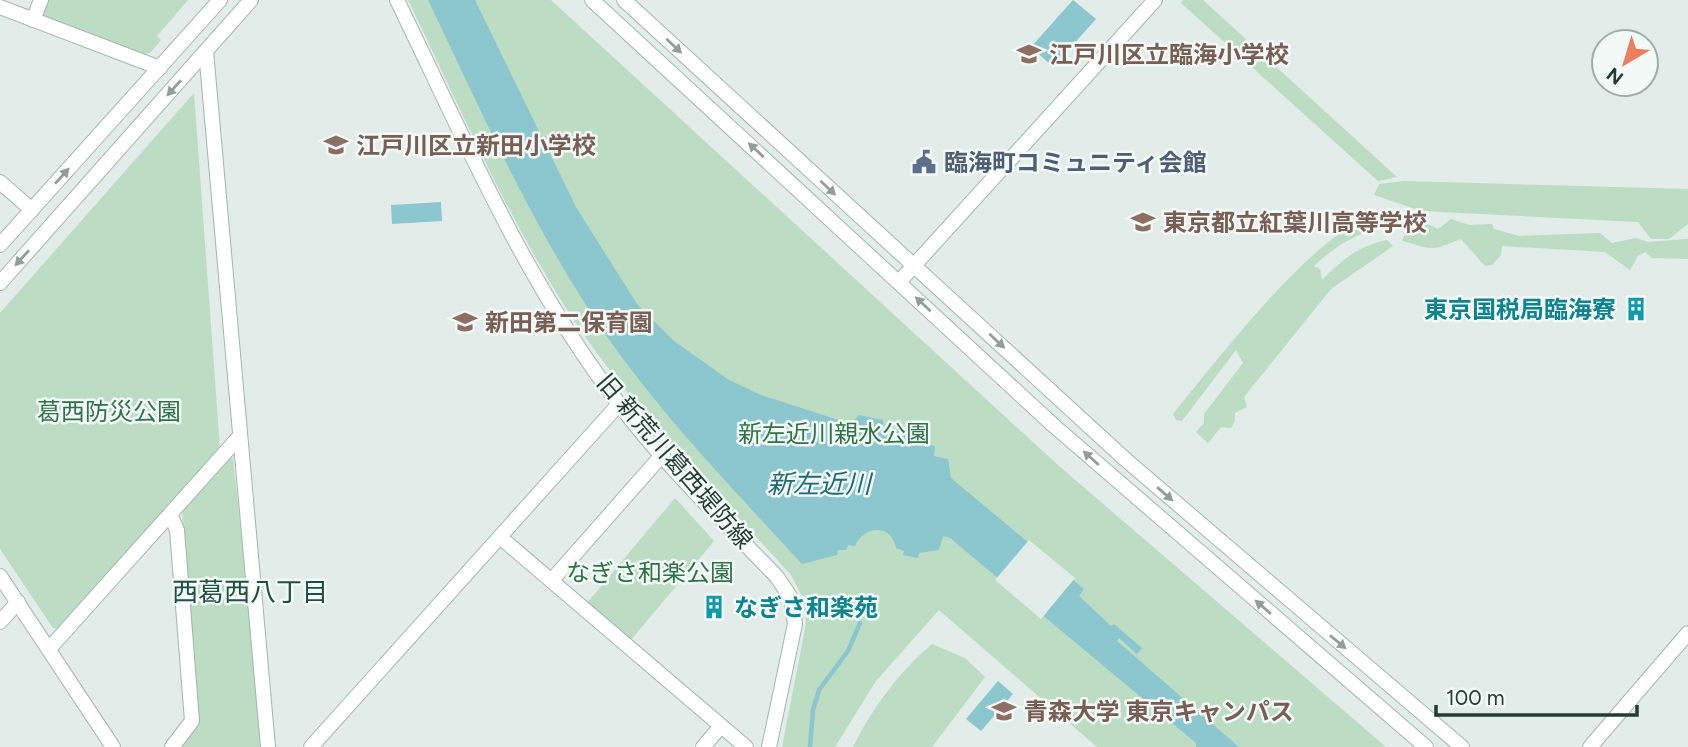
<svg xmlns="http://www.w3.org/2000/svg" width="1688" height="747" viewBox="0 0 1688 747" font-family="Figtree,'Noto Sans JP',sans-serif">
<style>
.green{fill:#bcdcc4}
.water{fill:#8cc6cf}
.pier{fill:#e2ece8}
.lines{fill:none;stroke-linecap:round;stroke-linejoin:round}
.stream{stroke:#8cc6cf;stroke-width:4.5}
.minor-casing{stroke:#a5b4af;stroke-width:16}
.minor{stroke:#fff;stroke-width:14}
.oneway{fill:#919e9a}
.labels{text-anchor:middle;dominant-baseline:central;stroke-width:5;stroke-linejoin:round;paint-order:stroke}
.education-label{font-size:24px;font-weight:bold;fill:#785e54;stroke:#f3f9f6;text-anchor:start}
.service-label{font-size:24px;font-weight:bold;fill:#4e5e75;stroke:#f3f9f6;text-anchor:start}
.culture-label{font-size:24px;font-weight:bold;fill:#0d838f;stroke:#f3f9f6;text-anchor:end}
.park-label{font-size:24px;fill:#2e7247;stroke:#f3f9f6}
.street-label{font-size:24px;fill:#233d35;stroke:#f3f9f6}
.water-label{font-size:26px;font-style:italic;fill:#1f6976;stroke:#f3f9f6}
.neighbourhood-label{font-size:26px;fill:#1f4e42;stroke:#f3f9f6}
</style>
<rect width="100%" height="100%" fill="#e2ece8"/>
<g class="green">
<path d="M47 0H188L157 36 161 40 150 53 141 54 45 17 43 11Z"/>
<path d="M408 0H551L1059 466 1386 747H1097L939 610 876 681 835 747H782L806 624 803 598 791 575C714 490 631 408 568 311 505 213 459 105 408 0Z"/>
<path d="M1183 0H1203L1397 177 1378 181 1181 3Z"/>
<path d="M194 93 220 449 61 630 53 628 0 549V313Z"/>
<path d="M1404 181 1688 189V224L1669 239H1651L1638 222 1421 211 1374 195 1379 184Z"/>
<path d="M1392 208 1383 224C1357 235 1334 246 1314 266L1320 269 1322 280C1342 260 1358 246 1387 240L1393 246 1331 289 1244 397 1247 407 1235 413V421L1231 428 1221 427 1208 443 1196 432 1204 423V414L1243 363 1236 350 1182 421 1176 420 1173 414C1217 361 1324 217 1392 208Z"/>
<path d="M1451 219 1469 225 1492 224 1494 229 1519 236 1600 233 1612 243 1636 238 1648 242 1688 239V259L1652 258 1645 252 1638 256 1630 270 1605 252 1502 246 1501 255 1492 265 1485 266 1461 239C1427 252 1437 250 1402 241L1406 231 1423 222 1438 229Z"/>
<path d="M229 455 233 458 264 747H182L198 723 182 509Z"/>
<path d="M675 498 714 541 630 641 587 603Z"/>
<path d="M932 644 965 658 985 677 932 747H853C872 708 899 672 932 644Z"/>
</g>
<g class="water">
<path d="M428 0H475L576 207 637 304 674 341 729 380 761 395 851 424 859 415 883 420V429L919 433 917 443 935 446 934 456 948 459 951 478 1084 589 1079 596 1111 626 1114 624 1142 648 1137 654 1119 638 1117 641 1239 747H1196V743L950 538 943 536 939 550 919 553 918 558 903 555 904 551 896 548C892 524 864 525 855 546L848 545 846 550H838L837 555 802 564C735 491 665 419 608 338 535 233 483 115 428 0Z"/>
<path d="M1073 0 1096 19 1053 67 1031 47Z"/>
<path d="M441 202 442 221 392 224 391 205Z"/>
<path d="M998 681 1013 694 981 731 966 719Z"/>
</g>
<path class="pier" d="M1029 540 1075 578 1041 619 995 580Z"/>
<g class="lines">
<path class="stream" d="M810 747 813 710 819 690 848 651 860 623"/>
<g class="minor-casing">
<g id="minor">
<path d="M397 0C464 138 525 282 619 404 666 466 723 521 777 577L791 598 795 624 769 747"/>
<path d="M592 0 1053 425 1426 747"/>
<path d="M624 0 1126 460 1462 747"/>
<path d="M0 7 160 68"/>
<path d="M33 20 41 0"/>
<path d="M206 51 268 747"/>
<path d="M0 182 32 210"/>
<path d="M0 245 220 0"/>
<path d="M899 282 1155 0"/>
<path d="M0 283 251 0"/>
<path d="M170 514 177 530 192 721 172 747"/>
<path d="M500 537 746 747"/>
<path d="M0 576 113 747"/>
<path d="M552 580 663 454"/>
<path d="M0 622 18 602"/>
<path d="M49 649 240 436"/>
<path d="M311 747 619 404"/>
<path d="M703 747 721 726"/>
<path d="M1590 747 1688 633"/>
</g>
</g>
<use href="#minor" class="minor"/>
</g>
<defs><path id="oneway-solid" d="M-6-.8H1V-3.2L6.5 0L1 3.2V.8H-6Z" transform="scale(1.75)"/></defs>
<g class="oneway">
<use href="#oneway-solid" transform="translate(674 46) rotate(43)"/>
<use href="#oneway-solid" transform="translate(174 88) rotate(132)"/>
<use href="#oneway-solid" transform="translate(756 150) rotate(-137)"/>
<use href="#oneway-solid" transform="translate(62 176) rotate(-48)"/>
<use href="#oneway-solid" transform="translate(828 188) rotate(43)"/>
<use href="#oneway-solid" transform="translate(22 258) rotate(132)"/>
<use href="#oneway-solid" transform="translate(923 304) rotate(-137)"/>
<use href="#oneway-solid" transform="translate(997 341) rotate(43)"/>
<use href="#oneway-solid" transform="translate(1091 458) rotate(-138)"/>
<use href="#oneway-solid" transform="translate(1165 494) rotate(41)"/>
<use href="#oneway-solid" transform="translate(1263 607) rotate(-139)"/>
<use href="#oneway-solid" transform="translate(1338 642) rotate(40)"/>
</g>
<defs>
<g id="school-bare" transform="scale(1.89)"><path d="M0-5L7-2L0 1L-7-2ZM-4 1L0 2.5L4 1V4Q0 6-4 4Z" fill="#8d6e63" stroke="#f3f9f6" stroke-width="2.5" paint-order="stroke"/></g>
<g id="civic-bare" transform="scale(1.89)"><path d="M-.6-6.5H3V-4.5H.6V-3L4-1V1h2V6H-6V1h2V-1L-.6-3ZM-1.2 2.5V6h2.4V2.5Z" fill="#5c6f8a" stroke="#f3f9f6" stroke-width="2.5" paint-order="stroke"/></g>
<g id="building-bare" transform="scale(1.89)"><path d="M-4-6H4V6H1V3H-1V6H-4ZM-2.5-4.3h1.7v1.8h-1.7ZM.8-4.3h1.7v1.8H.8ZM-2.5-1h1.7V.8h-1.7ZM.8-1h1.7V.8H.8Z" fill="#0f9aa8" stroke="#f3f9f6" stroke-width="2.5" paint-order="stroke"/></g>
<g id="university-bare" transform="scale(1.89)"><path d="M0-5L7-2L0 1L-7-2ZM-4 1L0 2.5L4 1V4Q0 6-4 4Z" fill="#8d6e63" stroke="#f3f9f6" stroke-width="2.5" paint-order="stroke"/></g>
</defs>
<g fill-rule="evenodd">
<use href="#school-bare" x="1029" y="54"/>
<use href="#school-bare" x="336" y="145"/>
<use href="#civic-bare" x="924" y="162"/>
<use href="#school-bare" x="1143" y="222"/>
<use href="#building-bare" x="1636" y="309"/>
<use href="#school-bare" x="465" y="322"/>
<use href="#building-bare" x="714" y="607"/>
<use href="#university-bare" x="1004" y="711"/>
</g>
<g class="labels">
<g class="education-label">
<text x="1049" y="54">江戸川区立臨海小学校</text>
<text x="356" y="145">江戸川区立新田小学校</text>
<text x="1163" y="222">東京都立紅葉川高等学校</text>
<text x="485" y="322">新田第二保育園</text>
<text x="1024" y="711">青森大学 東京キャンパス</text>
</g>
<g class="service-label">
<text x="944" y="162">臨海町コミュニティ会館</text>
</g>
<g class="culture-label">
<text x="1616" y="309">東京国税局臨海寮</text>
<text x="734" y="607" text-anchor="start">なぎさ和楽苑</text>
</g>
<g class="park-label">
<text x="109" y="411">葛西防災公園</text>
<text x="834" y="433">新左近川親水公園</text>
<text x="650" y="572">なぎさ和楽公園</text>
</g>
<g class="street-label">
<text transform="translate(675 461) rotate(49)">旧 新荒川葛西堤防線</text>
</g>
<g class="water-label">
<text x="819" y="484">新左近川</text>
</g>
<g class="neighbourhood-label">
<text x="250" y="592">西葛西八丁目</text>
</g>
</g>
<g transform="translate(1625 63) rotate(218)"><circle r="33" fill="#f3f9f6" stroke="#a0aea9" stroke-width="2"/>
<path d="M0-5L12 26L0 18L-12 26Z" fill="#ed7f5f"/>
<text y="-10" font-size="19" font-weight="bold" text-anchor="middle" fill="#233d35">N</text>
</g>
<path d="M1436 705v10h201v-10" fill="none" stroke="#233d35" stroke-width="3.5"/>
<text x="1446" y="705" font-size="21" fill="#233d35" stroke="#f3f9f6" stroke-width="5" paint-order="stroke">100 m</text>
</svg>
